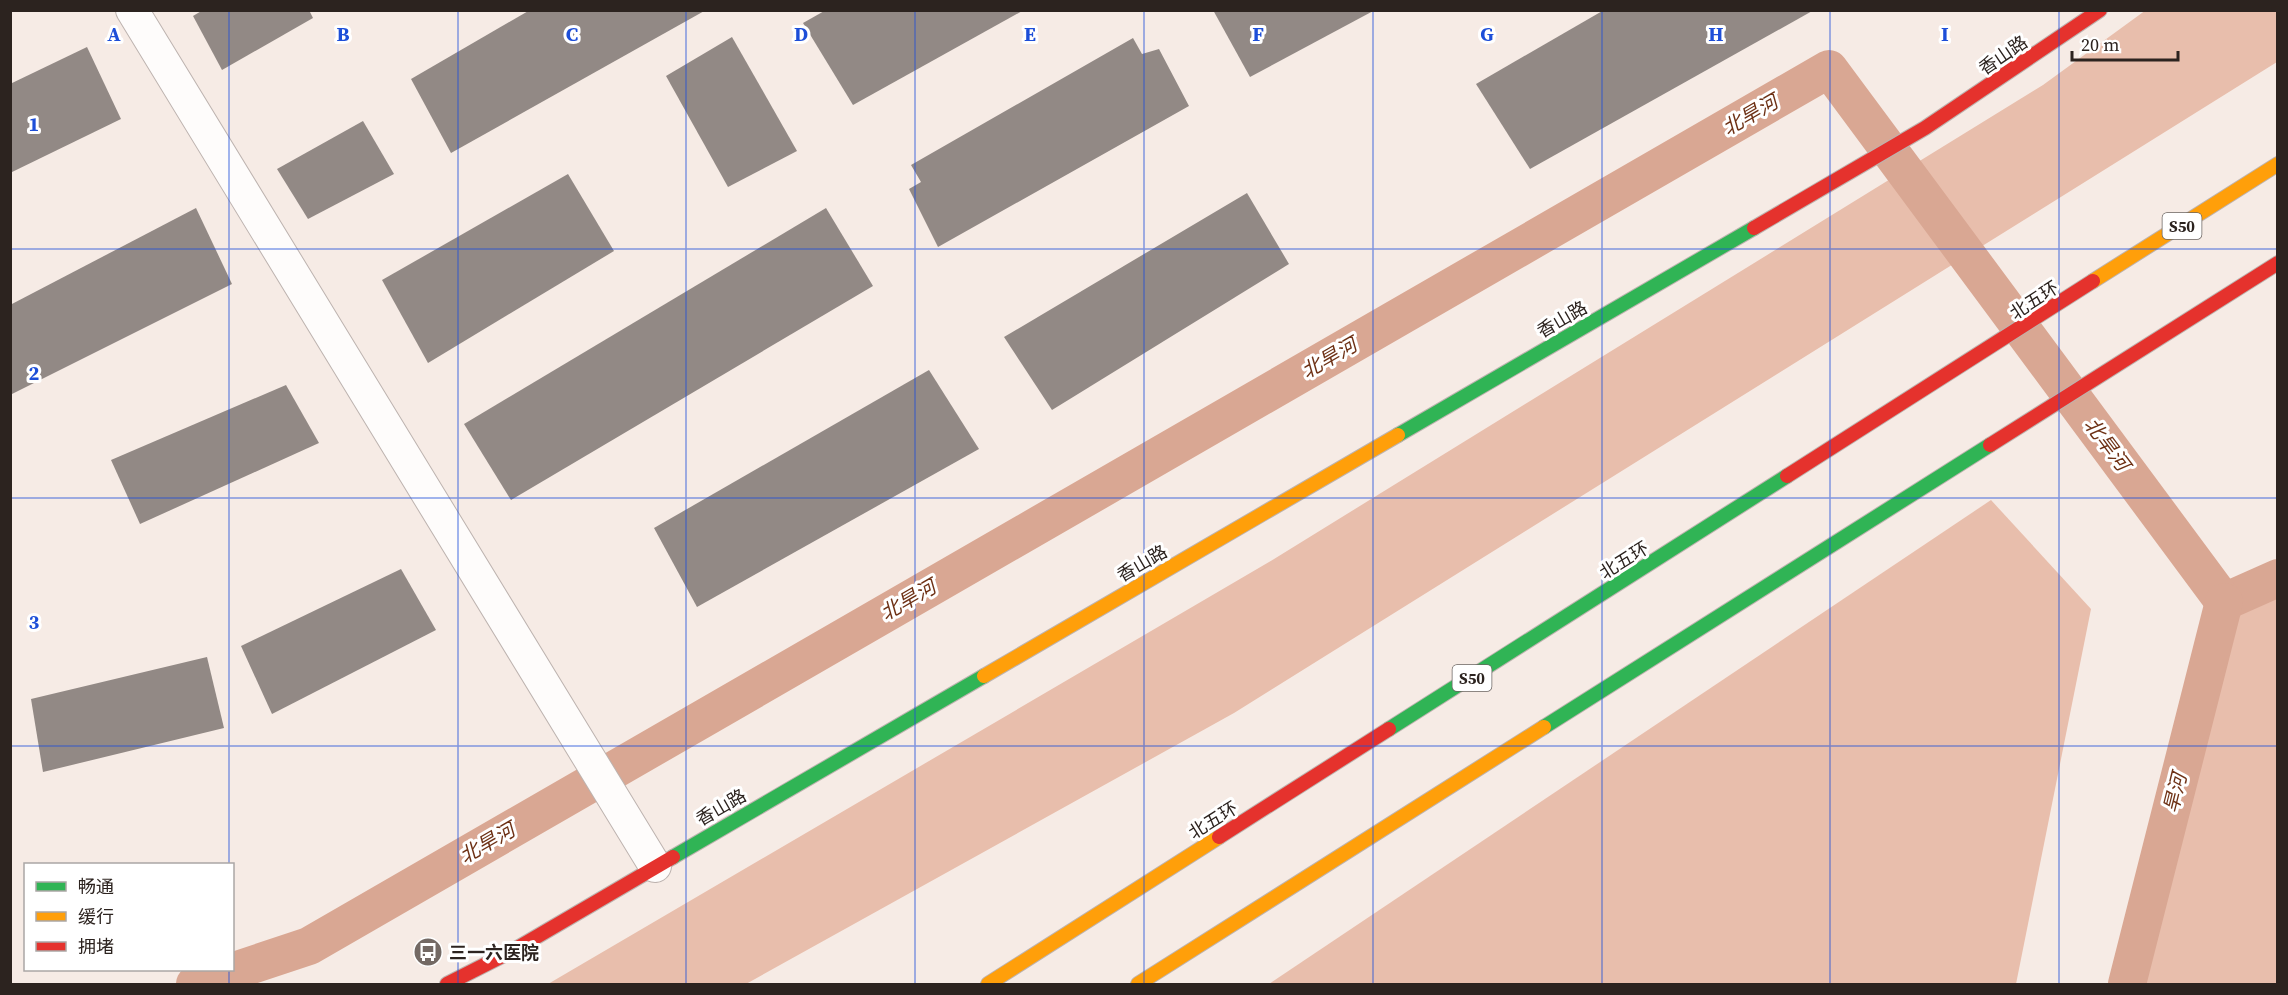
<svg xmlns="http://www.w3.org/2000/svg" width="2288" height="995" viewBox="0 0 2288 995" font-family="'Source Serif 4','Noto Sans SC',serif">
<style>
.forest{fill:#e8beac}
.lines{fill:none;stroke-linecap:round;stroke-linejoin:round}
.canal{stroke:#d9a793;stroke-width:38}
.building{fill:#928985}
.street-casing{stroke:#bdb3af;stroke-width:34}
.fast-casing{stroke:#bdb3af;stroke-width:16}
.slow-casing{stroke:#bdb3af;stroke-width:16}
.jam-casing{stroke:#bdb3af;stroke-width:16}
.street{stroke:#fefcfb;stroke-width:32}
.fast{stroke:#30b455;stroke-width:14}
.slow{stroke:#ff9f0a;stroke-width:14}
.jam{stroke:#e5322d;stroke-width:14}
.grid{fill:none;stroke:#1d4ed8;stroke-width:1.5;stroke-opacity:0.55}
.labels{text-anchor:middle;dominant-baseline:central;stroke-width:6;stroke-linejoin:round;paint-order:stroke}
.shield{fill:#fff;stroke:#6b6562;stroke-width:1.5}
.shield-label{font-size:16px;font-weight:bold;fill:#2c231f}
.street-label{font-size:18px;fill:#2c231f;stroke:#fff}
.poi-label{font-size:18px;font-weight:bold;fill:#2c231f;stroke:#fff;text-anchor:start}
.water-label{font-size:20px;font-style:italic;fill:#6e3115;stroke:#fff}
.grid-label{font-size:20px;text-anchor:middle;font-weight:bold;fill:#1d4ed8;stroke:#fff;stroke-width:6;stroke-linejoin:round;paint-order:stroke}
</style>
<rect width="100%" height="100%" fill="#f6ebe5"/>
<g class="forest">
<path d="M2146 10 2277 11V62L1234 713 746 984H548L1269 562 2043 85Z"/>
<path d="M1991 500 2091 609 2016 984H1269Z"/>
<path d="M2277 578V984H2127L2224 602Z"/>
</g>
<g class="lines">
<g class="canal">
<path d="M2224 602 2278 578"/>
<path d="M195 984 309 946 1829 69 2224 602"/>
<path d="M2127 984 2224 602"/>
</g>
</g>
<g class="building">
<path d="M203 10H309L313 18 222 70 193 16Z"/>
<path d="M530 10H706L451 153 411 79Z"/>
<path d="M826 10H1024L853 105 803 23Z"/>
<path d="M1213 10H1375L1250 77Z"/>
<path d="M1604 10H1814L1530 169 1476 84Z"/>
<path d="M732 37 797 151 728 187 666 76Z"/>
<path d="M1133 38 1142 54 1159 49 1189 106 938 247 909 189 921 182 911 165Z"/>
<path d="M87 47 121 119 10 173V84Z"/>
<path d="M363 121 394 174 308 219 277 169Z"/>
<path d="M568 174 614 251 428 363 382 280Z"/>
<path d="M1247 193 1289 264 1052 410 1004 337Z"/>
<path d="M196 208 232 284 10 395V305Z"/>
<path d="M826 208 873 286 511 500 464 424Z"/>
<path d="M929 370 979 449 697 607 654 528Z"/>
<path d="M286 385 319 443 140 524 111 460Z"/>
<path d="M401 569 436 630 272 714 241 646Z"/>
<path d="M207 657 224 728 43 772 31 699Z"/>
</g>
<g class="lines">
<g class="street-casing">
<path id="street" d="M132 10 655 866"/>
</g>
<g class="fast-casing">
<g id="fast">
<path d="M1398 435 1754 228"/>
<path d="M1544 727 1990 445"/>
<path d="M1389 729 1787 476"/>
<path d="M673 857 984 676"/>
</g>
</g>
<g class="slow-casing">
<g id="slow">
<path d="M2093 281 2278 164"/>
<path d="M984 676 1398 435"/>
<path d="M988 984 1219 837"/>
<path d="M1138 984 1544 727"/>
</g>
</g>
<g class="jam-casing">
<g id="jam">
<path d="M1754 228 1925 128 2100 10"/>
<path d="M1990 445 2278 263"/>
<path d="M1787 476 2093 281"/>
<path d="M1219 837 1389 729"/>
<path d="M447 984 514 950 673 857"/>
</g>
</g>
<use href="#street" class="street"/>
<use href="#fast" class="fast"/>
<use href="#slow" class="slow"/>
<use href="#jam" class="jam"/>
</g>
<path class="grid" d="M229 10V864M458 10V984M686 10V984M915 10V984M1144 10V984M1373 10V984M1602 10V984M1830 10V984M2059 10V984M10 249H2278M10 498H2278M10 746H2278M229 970V984"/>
<defs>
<g id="bus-disc" transform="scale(1.5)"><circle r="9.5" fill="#736964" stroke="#fff"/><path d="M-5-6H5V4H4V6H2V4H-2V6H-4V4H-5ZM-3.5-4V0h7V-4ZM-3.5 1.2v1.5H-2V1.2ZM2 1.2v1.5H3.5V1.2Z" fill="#fff"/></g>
</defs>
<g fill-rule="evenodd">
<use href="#bus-disc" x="428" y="952"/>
</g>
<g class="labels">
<g class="shield">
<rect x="2162.5" y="213" width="39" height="26" rx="4.5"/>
<rect x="1452.5" y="665" width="39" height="26" rx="4.5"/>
</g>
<g class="shield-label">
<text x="2182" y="226">S50</text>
<text x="1472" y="678">S50</text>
</g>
<g class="street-label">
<text transform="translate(2003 55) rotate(-34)">香山路</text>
<text transform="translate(2034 300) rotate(-33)">北五环</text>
<text transform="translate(1562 319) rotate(-30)">香山路</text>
<text transform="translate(1624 560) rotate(-32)">北五环</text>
<text transform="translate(1142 563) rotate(-30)">香山路</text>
<text transform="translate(721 807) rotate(-30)">香山路</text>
<text transform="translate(1213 820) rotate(-32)">北五环</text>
</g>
<g class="poi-label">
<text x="449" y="952">三一六医院</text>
</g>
<g class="water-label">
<text transform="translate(1750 115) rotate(-30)">北旱河</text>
<text transform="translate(1329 358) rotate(-30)">北旱河</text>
<text transform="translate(2107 444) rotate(53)">北旱河</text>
<text transform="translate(908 600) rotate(-30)">北旱河</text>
<text transform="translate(2175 793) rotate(-76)">旱河</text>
<text transform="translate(487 843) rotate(-30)">北旱河</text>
</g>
</g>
<g class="grid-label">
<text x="114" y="41">A</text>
<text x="343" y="41">B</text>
<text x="572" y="41">C</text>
<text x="801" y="41">D</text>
<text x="1030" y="41">E</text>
<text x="1258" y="41">F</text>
<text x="1487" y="41">G</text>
<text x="1716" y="41">H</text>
<text x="1945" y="41">I</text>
<text x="34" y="131">1</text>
<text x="34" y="380">2</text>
<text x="34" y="629">3</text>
</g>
<rect width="2288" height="995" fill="none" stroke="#2c231f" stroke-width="24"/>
<rect x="24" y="863" width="210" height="108" fill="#ffffff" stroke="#aba7a5" stroke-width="1.5"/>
<rect x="36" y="882" width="30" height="9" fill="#30b455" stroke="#aba7a5" stroke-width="1.5"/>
<text x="78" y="893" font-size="18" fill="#2c231f">畅通</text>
<rect x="36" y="912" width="30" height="9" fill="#ff9f0a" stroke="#aba7a5" stroke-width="1.5"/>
<text x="78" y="923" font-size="18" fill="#2c231f">缓行</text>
<rect x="36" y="942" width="30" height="9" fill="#e5322d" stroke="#aba7a5" stroke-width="1.5"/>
<text x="78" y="953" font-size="18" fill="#2c231f">拥堵</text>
<path d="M2072 51v9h106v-9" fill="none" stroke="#2c231f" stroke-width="3"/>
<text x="2081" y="51" font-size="18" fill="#2c231f" stroke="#ffffff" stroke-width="4.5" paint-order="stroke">20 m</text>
</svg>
